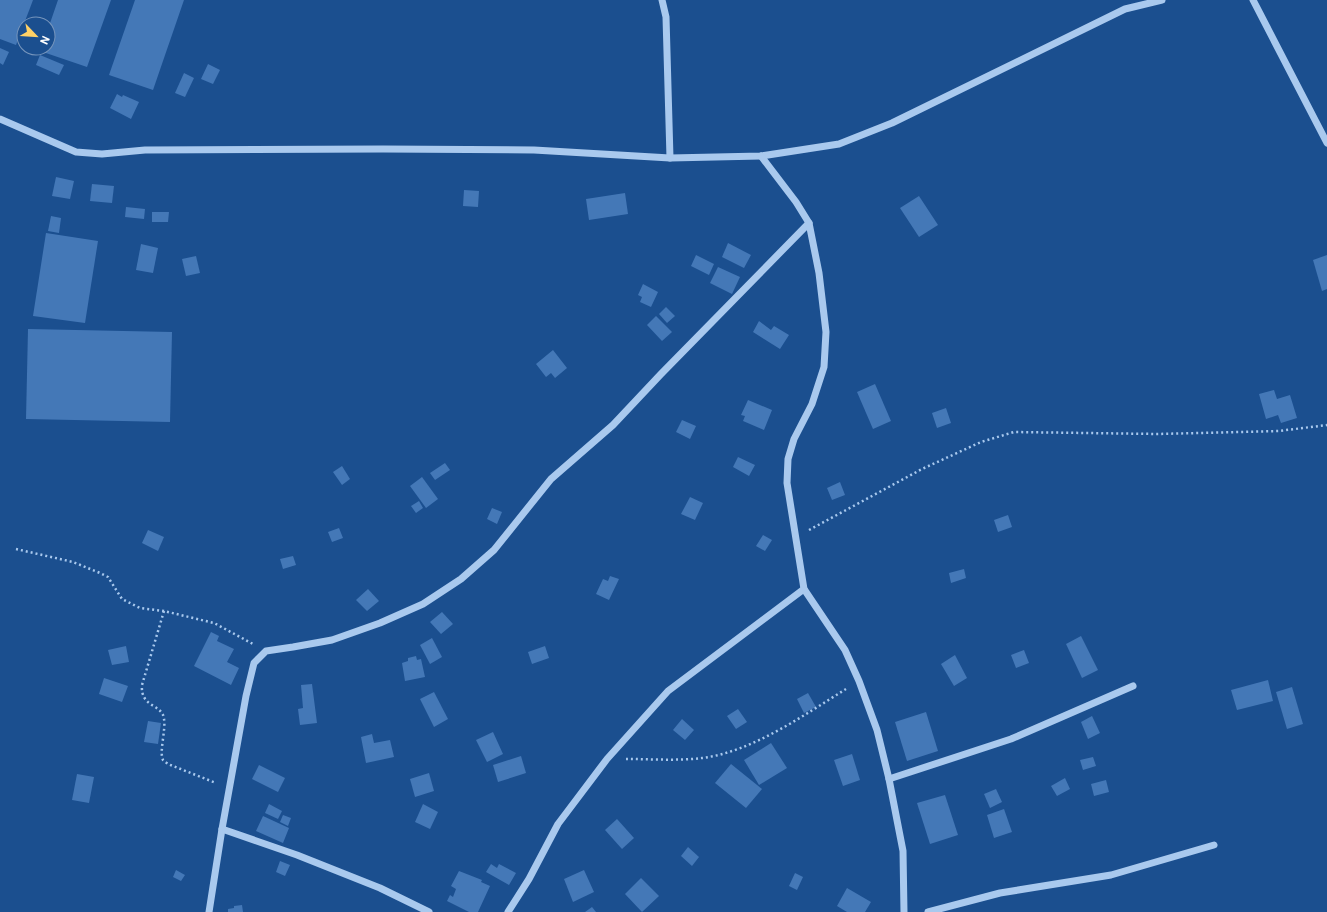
<svg xmlns="http://www.w3.org/2000/svg" width="1327" height="912" viewBox="0 0 1327 912" font-family="Roboto,sans-serif">
<style>
.building{fill:#4478b7}
.lines{fill:none;stroke-linecap:round;stroke-linejoin:round}
.path{stroke:#a9c9ee;stroke-width:2.5;stroke-dasharray:2 3;stroke-linecap:butt}
.minor{stroke:#a9c9ee;stroke-width:7}
</style>
<rect width="100%" height="100%" fill="#1b4f8f"/>
<g class="building">
<path d="M0 0H33L16 45 0 39Z"/>
<path d="M58 0H111L87 67 40 51 41 48H48V29Z"/>
<path d="M135 0H184L153 90 109 75Z"/>
<path d="M0 48 9 52 3 65 0 63Z"/>
<path d="M40 55 64 65 59 75 36 65Z"/>
<path d="M208 64 220 70 213 84 201 79Z"/>
<path d="M184 73 194 78 185 97 175 93Z"/>
<path d="M117 94 122 97 123 95 139 102 131 119 110 108Z"/>
<path d="M56 177 74 181 70 199 52 196Z"/>
<path d="M92 184 114 186 112 203 90 201Z"/>
<path d="M464 190 479 191 478 207 463 206Z"/>
<path d="M625 193 628 214 589 220 586 199Z"/>
<path d="M919 196 938 225 919 237 900 208Z"/>
<path d="M126 207 145 209 144 219 125 217Z"/>
<path d="M152 212H169L168 222H152Z"/>
<path d="M51 216 61 218 59 233 48 231Z"/>
<path d="M46 233 98 241 85 323 33 316Z"/>
<path d="M728 243 751 255 744 268 722 257Z"/>
<path d="M141 244 158 248 153 273 136 270Z"/>
<path d="M696 255 714 264 709 275 691 266Z"/>
<path d="M1327 255V289L1322 291 1313 260Z"/>
<path d="M196 256 200 273 186 276 182 259Z"/>
<path d="M718 267 740 277 732 294 710 283Z"/>
<path d="M643 284 658 292 651 307 640 302 642 297 638 295Z"/>
<path d="M666 307 675 316 667 323 659 314Z"/>
<path d="M656 316 672 332 662 341 647 325Z"/>
<path d="M759 321 771 330 774 326 789 335 780 349 753 332Z"/>
<path d="M28 329 172 332 170 422 26 419Z"/>
<path d="M553 350 567 368 555 378 551 373 546 377 536 364Z"/>
<path d="M875 384 891 421 873 429 857 392Z"/>
<path d="M1274 390 1277 399 1290 395 1297 418 1281 423 1278 415 1266 419 1259 394Z"/>
<path d="M748 400 772 410 764 430 743 421 745 416 741 415Z"/>
<path d="M946 408 951 423 937 428 932 413Z"/>
<path d="M682 420 696 426 690 439 676 432Z"/>
<path d="M738 457 755 465 749 476 733 467Z"/>
<path d="M445 463 450 470 435 480 430 473Z"/>
<path d="M342 466 350 479 342 485 333 472Z"/>
<path d="M422 477 438 499 426 508 410 486Z"/>
<path d="M840 482 845 495 832 500 827 488Z"/>
<path d="M690 497 703 503 695 520 681 514Z"/>
<path d="M419 501 423 508 416 513 411 506Z"/>
<path d="M492 508 502 512 497 524 487 519Z"/>
<path d="M1008 515 1012 527 998 532 994 520Z"/>
<path d="M339 528 343 538 332 542 328 532Z"/>
<path d="M148 530 164 537 158 551 142 543Z"/>
<path d="M763 535 772 540 765 551 756 546Z"/>
<path d="M293 556 296 565 283 569 280 559Z"/>
<path d="M964 569 966 578 951 583 949 573Z"/>
<path d="M610 576 619 579 609 600 596 594 603 579 608 581Z"/>
<path d="M368 589 379 601 367 611 356 600Z"/>
<path d="M442 612 453 624 441 634 430 622Z"/>
<path d="M211 632 219 636 217 641 234 649 227 662 239 668 231 685 194 666Z"/>
<path d="M1081 636 1098 670 1082 678 1066 644Z"/>
<path d="M432 638 442 657 430 664 420 645Z"/>
<path d="M126 646 129 662 112 665 108 650Z"/>
<path d="M545 646 549 658 532 664 528 652Z"/>
<path d="M1024 650 1029 663 1016 668 1011 655Z"/>
<path d="M955 655 967 678 954 686 941 664Z"/>
<path d="M416 656 417 660 421 659 425 677 405 681 402 663 408 661V658Z"/>
<path d="M104 678 128 686 122 702 99 694Z"/>
<path d="M1268 680 1273 701 1237 710 1231 690Z"/>
<path d="M312 684 317 723 300 725 298 709 303 708 301 685Z"/>
<path d="M1292 687 1303 724 1287 729 1276 692Z"/>
<path d="M434 692 448 719 434 727 420 699Z"/>
<path d="M808 693 816 707 804 713 797 699Z"/>
<path d="M738 709 747 722 736 729 727 716Z"/>
<path d="M926 712 938 751 907 761 895 722Z"/>
<path d="M1092 716 1100 733 1088 739 1081 722Z"/>
<path d="M682 719 694 730 685 740 673 730Z"/>
<path d="M148 721 161 723 158 744 144 742Z"/>
<path d="M493 732 503 754 487 762 476 740Z"/>
<path d="M372 734 374 743 390 740 394 757 366 763 361 737Z"/>
<path d="M771 743 787 768 759 785 744 760Z"/>
<path d="M852 754 860 780 843 786 834 760Z"/>
<path d="M521 756 526 773 498 782 493 765Z"/>
<path d="M1093 757 1096 766 1083 770 1080 760Z"/>
<path d="M731 764 762 789 746 808 715 783Z"/>
<path d="M259 765 285 778 278 792 252 779Z"/>
<path d="M429 773 434 791 415 797 410 779Z"/>
<path d="M77 774 94 777 89 803 72 800Z"/>
<path d="M1065 778 1070 789 1057 796 1051 786Z"/>
<path d="M1106 780 1109 792 1094 796 1091 784Z"/>
<path d="M996 789 1002 802 990 808 984 794Z"/>
<path d="M945 795 958 835 930 844 917 803Z"/>
<path d="M269 804 282 811 278 819 265 813Z"/>
<path d="M423 804 438 812 430 829 415 822Z"/>
<path d="M1004 809 1012 832 994 838 987 815Z"/>
<path d="M283 815 291 818 288 826 280 822Z"/>
<path d="M263 816 289 828 283 843 256 831Z"/>
<path d="M617 819 634 838 622 849 605 830Z"/>
<path d="M688 847 699 857 692 866 681 856Z"/>
<path d="M280 861 290 865 285 876 276 872Z"/>
<path d="M491 864 497 868 499 864 516 873 509 885 486 872Z"/>
<path d="M176 870 185 875 181 881 173 877Z"/>
<path d="M584 870 594 892 573 902 564 879Z"/>
<path d="M459 871 482 880 481 882 490 886 478 912H469L447 901 450 895 453 897 456 889 451 886Z"/>
<path d="M795 873 803 877 797 890 789 886Z"/>
<path d="M641 878 659 896 642 912 625 894Z"/>
<path d="M847 888 871 902 865 912H847L837 906Z"/>
<path d="M242 905 243 912H228V909L234 908V906Z"/>
<path d="M592 907 596 912H585Z"/>
</g>
<g class="lines">
<g class="path">
<path d="M809 530 922 469 981 442 1014 432 1158 434 1279 431 1327 425"/>
<path d="M16 549 73 562 100 573 108 577 122 599 140 608 164 611 214 623 253 644"/>
<path d="M164 611 142 685C140 708 163 704 164 719 166 730 159 752 163 760 165 762 167 763 168 764L216 783"/>
<path d="M626 759C651 759 678 761 702 758 752 752 804 715 846 689"/>
</g>
<g class="minor">
<path d="M662 0 666 17 670 158"/>
<path d="M1253 0 1327 143"/>
<path d="M0 119 76 152 102 154 145 150 383 149 534 150 670 158 761 156 839 144 892 123 1125 9 1162 0"/>
<path d="M761 156 796 202 809 223 819 273 826 332 824 367 812 404 794 439 788 459 787 483 804 589 845 650 859 681 877 730 889 779 903 851 904 912"/>
<path d="M889 779 1011 739 1133 686"/>
<path d="M222 829 297 855 380 888 429 912"/>
<path d="M209 912 222 829 246 696 254 663 266 651 293 647 332 640 380 623 423 604 461 579 494 550 551 479 613 425 661 374 809 223"/>
<path d="M508 912 529 879 558 824 607 759 668 691 804 589"/>
<path d="M928 912 1000 893 1111 875 1214 845"/>
</g>
</g>
<g transform="translate(36 36) rotate(115)"><circle r="19" fill="#1b4f8f" stroke="#7695bc"/>
<path d="M0-3L7 15L0 10L-7 15Z" fill="#ffd166"/>
<text y="-6" font-size="11" font-weight="bold" text-anchor="middle" fill="#ffffff">N</text>
</g>
</svg>
